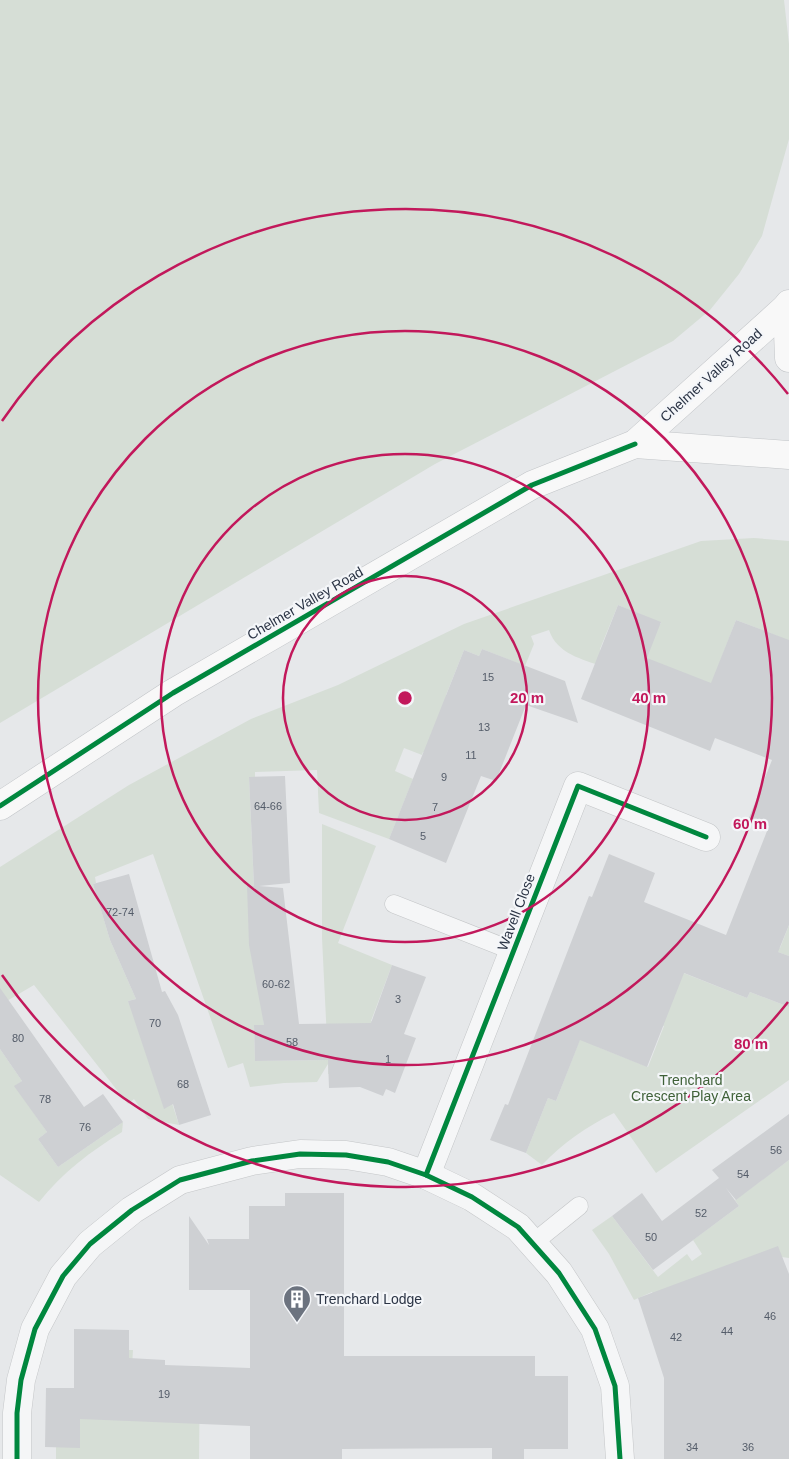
<svg xmlns="http://www.w3.org/2000/svg" width="789" height="1459" viewBox="0 0 789 1459" font-family="Helvetica,sans-serif">
<style>
.green{fill:#d6ded6}
.building{fill:#ced0d3}
.lines{fill:none;stroke-linecap:round;stroke-linejoin:round}
.lane-casing{stroke:#c4c6c8;stroke-width:19}
.street-casing{stroke:#c4c6c8;stroke-width:29}
.primary-casing{stroke:#c2c5c8;stroke-width:29}
.lane{stroke:#f5f6f7;stroke-width:18}
.street{stroke:#f5f6f7;stroke-width:28}
.primary{stroke:#f8f8f8;stroke-width:28}
.cycleway-casing{stroke:#f4f6f9;stroke-width:8}
.cycleway{stroke:#00873e;stroke-width:5}
.ring{fill:none;stroke:#c2185b;stroke-width:2.5}
.labels{text-anchor:middle;dominant-baseline:central;stroke-width:4.5;stroke-linejoin:round;paint-order:stroke}
.number-label{font-size:11px;fill:#545c69}
.street-label{font-size:14px;fill:#2b3445;stroke:#f4f6f9}
.park-label{font-size:14px;fill:#3f6138;stroke:#f4f6f9}
.poi-label{font-size:14px;fill:#2b3445;stroke:#f4f6f9;text-anchor:start}
.centre{fill:#c2185b;stroke:#f4f6f9;stroke-width:2.5}
.ring-label{font-size:15px;text-anchor:middle;font-weight:bold;fill:#c2185b;stroke:#f4f6f9;stroke-width:4.5;stroke-linejoin:round;paint-order:stroke}
</style>
<rect width="100%" height="100%" fill="#e6e8ea"/>
<g class="green">
<path d="M0 0H784L789 44V139L762 236 739 274 710 310 673 341 435 464 0 723Z"/>
<path d="M754 538 789 541V715L780 637 736 620 716 672 721 687 623 668 661 623 618 605 600 649 604 667C582 659 557 654 549 630L531 636 534 644 525 666 482 649 479 656 464 650 446 695 440 759 423 752 422 755 404 748 395 771 413 779 389 839 319 813 317 770 255 772V777H249L254 886 248 885 264 1025H254L255 1061 328 1060 322 938V824L376 846 338 943 392 965 371 1021 381 1025 340 1074H328V1064L317 1082 284 1083 250 1087 243 1063 228 1068 153 854 95 877 96 883 93 884 110 940 136 999 128 1001 156 1053 179 1125 148 1119 134 1099 128 1104 34 985 0 1005V867L129 785 251 719 338 685 464 624 701 541Z"/>
<path d="M789 925V956L769 949 780 948Z"/>
<path d="M630 952 747 998 750 992 789 1007V1080L656 1173 614 1113C586 1127 563 1143 542 1165L526 1153 548 1098 556 1101 587 1021 598 1047 648 1067 664 1026 611 1005Z"/>
<path d="M0 1049 22 1081 15 1086 47 1132 38 1139 58 1167 123 1122 122 1132C91 1151 62 1173 39 1202L0 1175Z"/>
<path d="M789 1160V1258L782 1257 656 1301 652 1292 634 1300 609 1254 592 1230 612 1216 658 1277 687 1254 692 1261 702 1254 693 1240 739 1206 735 1200Z"/>
<path d="M129 1350H133L132 1366H200L199 1459H56V1447H80V1419L129 1358Z"/>
</g>
<g class="building">
<path d="M618 605 661 622 647 658 711 683 736 620 789 640V925L778 952 789 956V1007L750 992 747 998 684 973 647 1067 580 1040 556 1101 548 1098 526 1153 490 1140 505 1104 508 1105 589 896 592 897 609 854 655 873 644 902 726 935 769 826 749 818 772 760 715 738 710 751 581 699Z"/>
<path d="M482 649 565 681 578 723 526 705 496 781 481 776 446 863 389 839 464 650 479 656Z"/>
<path d="M285 776 290 883 259 886 283 888 299 1024 371 1023 392 965 426 977 404 1034 416 1038 395 1093 386 1089 383 1096 360 1087 329 1088 328 1060 255 1061 254 1025H264L249 945 247 885 254 886 249 777Z"/>
<path d="M129 874 162 992 165 991 178 1015 211 1115 179 1125 173 1104 164 1109 128 1001 136 999 110 940 93 884Z"/>
<path d="M0 988 84 1107 103 1094 123 1122 58 1167 38 1139 47 1132 14 1086 22 1081 0 1049Z"/>
<path d="M789 1114V1160L736 1200 726 1188 739 1206 653 1270 612 1216 642 1193 662 1221 719 1178 712 1170Z"/>
<path d="M285 1193H344V1356H535V1376H568V1449H524V1459H492V1448L342 1449V1459H250V1426L80 1419V1448L45 1447 46 1388H74V1329L129 1330V1358L165 1360V1365L250 1368V1290H189V1216L209 1245 207 1239H249V1206H285Z"/>
<path d="M778 1246 789 1274V1459H664V1378L638 1298Z"/>
</g>
<g class="lines">
<g class="lane-casing">
<g id="lane">
<path d="M394 904 513 951"/>
<path d="M533 1243 579 1206"/>
</g>
</g>
<g class="street-casing">
<g id="street">
<path d="M426 1175 578 786 706 837"/>
<path d="M17 1459V1413L21 1380 35 1329 63 1276 90 1244 132 1210 180 1180 252 1161 300 1154 346 1155 388 1162 426 1175 472 1197 518 1227 559 1273 595 1329 615 1386 620 1459"/>
</g>
</g>
<g class="primary-casing">
<g id="primary">
<path d="M789 304 787 307 789 358"/>
<path d="M635 444 789 455"/>
<path d="M0 806 173 693 532 485 635 444 787 307"/>
</g>
</g>
<use href="#lane" class="lane"/>
<use href="#street" class="street"/>
<use href="#primary" class="primary"/>
<g class="cycleway-casing">
<g id="cycleway">
<path d="M0 806 173 693 532 485 635 444"/>
<path d="M426 1175 578 786 706 837"/>
<path d="M17 1459V1413L21 1380 35 1329 63 1276 90 1244 132 1210 180 1180 252 1161 300 1154 346 1155 388 1162 426 1175 472 1197 518 1227 559 1273 595 1329 615 1386 620 1459"/>
</g>
</g>
<use href="#cycleway" class="cycleway"/>
</g>
<g class="ring">
<circle cx="405" cy="698" r="122"/>
<circle cx="405" cy="698" r="244"/>
<circle cx="405" cy="698" r="367"/>
<path d="M788 1002A489 489 0 0 1 2 975M2 421A489 489 0 0 1 788 394"/>
</g>
<defs>
<g id="building-pin" transform="scale(1.4375)"><path d="M0 17L-7.5 6A9.5 9.5 0 1 1 7.5 6Z" fill="#6c737f" stroke="#f4f6f9"/><path d="M-4-6H4V6H1V3H-1V6H-4ZM-2.5-4.3h1.7v1.8h-1.7ZM.8-4.3h1.7v1.8H.8ZM-2.5-1h1.7V.8h-1.7ZM.8-1h1.7V.8H.8Z" fill="#fff"/></g>
</defs>
<g fill-rule="evenodd">
<use href="#building-pin" x="297" y="1299"/>
</g>
<g class="labels">
<g class="number-label">
<text x="488" y="677">15</text>
<text x="484" y="727">13</text>
<text x="471" y="755">11</text>
<text x="444" y="777">9</text>
<text x="268" y="806">64-66</text>
<text x="435" y="807">7</text>
<text x="423" y="836">5</text>
<text x="120" y="912">72-74</text>
<text x="276" y="984">60-62</text>
<text x="398" y="999">3</text>
<text x="155" y="1023">70</text>
<text x="18" y="1038">80</text>
<text x="292" y="1042">58</text>
<text x="388" y="1059">1</text>
<text x="183" y="1084">68</text>
<text x="45" y="1099">78</text>
<text x="85" y="1127">76</text>
<text x="776" y="1150">56</text>
<text x="743" y="1174">54</text>
<text x="701" y="1213">52</text>
<text x="651" y="1237">50</text>
<text x="770" y="1316">46</text>
<text x="727" y="1331">44</text>
<text x="676" y="1337">42</text>
<text x="164" y="1394">19</text>
<text x="692" y="1447">34</text>
<text x="748" y="1447">36</text>
</g>
<g class="street-label">
<text transform="translate(711 375) rotate(-42)">Chelmer Valley Road</text>
<text transform="translate(305 603) rotate(-30)">Chelmer Valley Road</text>
<text transform="translate(516 912) rotate(-69)">Wavell Close</text>
</g>
<g class="park-label">
<text x="691" y="1080">Trenchard<tspan x="691" dy="16">Crescent Play Area</tspan></text>
</g>
<g class="poi-label">
<text x="316" y="1299">Trenchard Lodge</text>
</g>
</g>
<circle cx="405" cy="698" r="8" class="centre"/>
<g class="ring-label">
<text x="527" y="703">20 m</text>
<text x="649" y="703">40 m</text>
<text x="750" y="829">60 m</text>
<text x="751" y="1049">80 m</text>
</g>
</svg>
